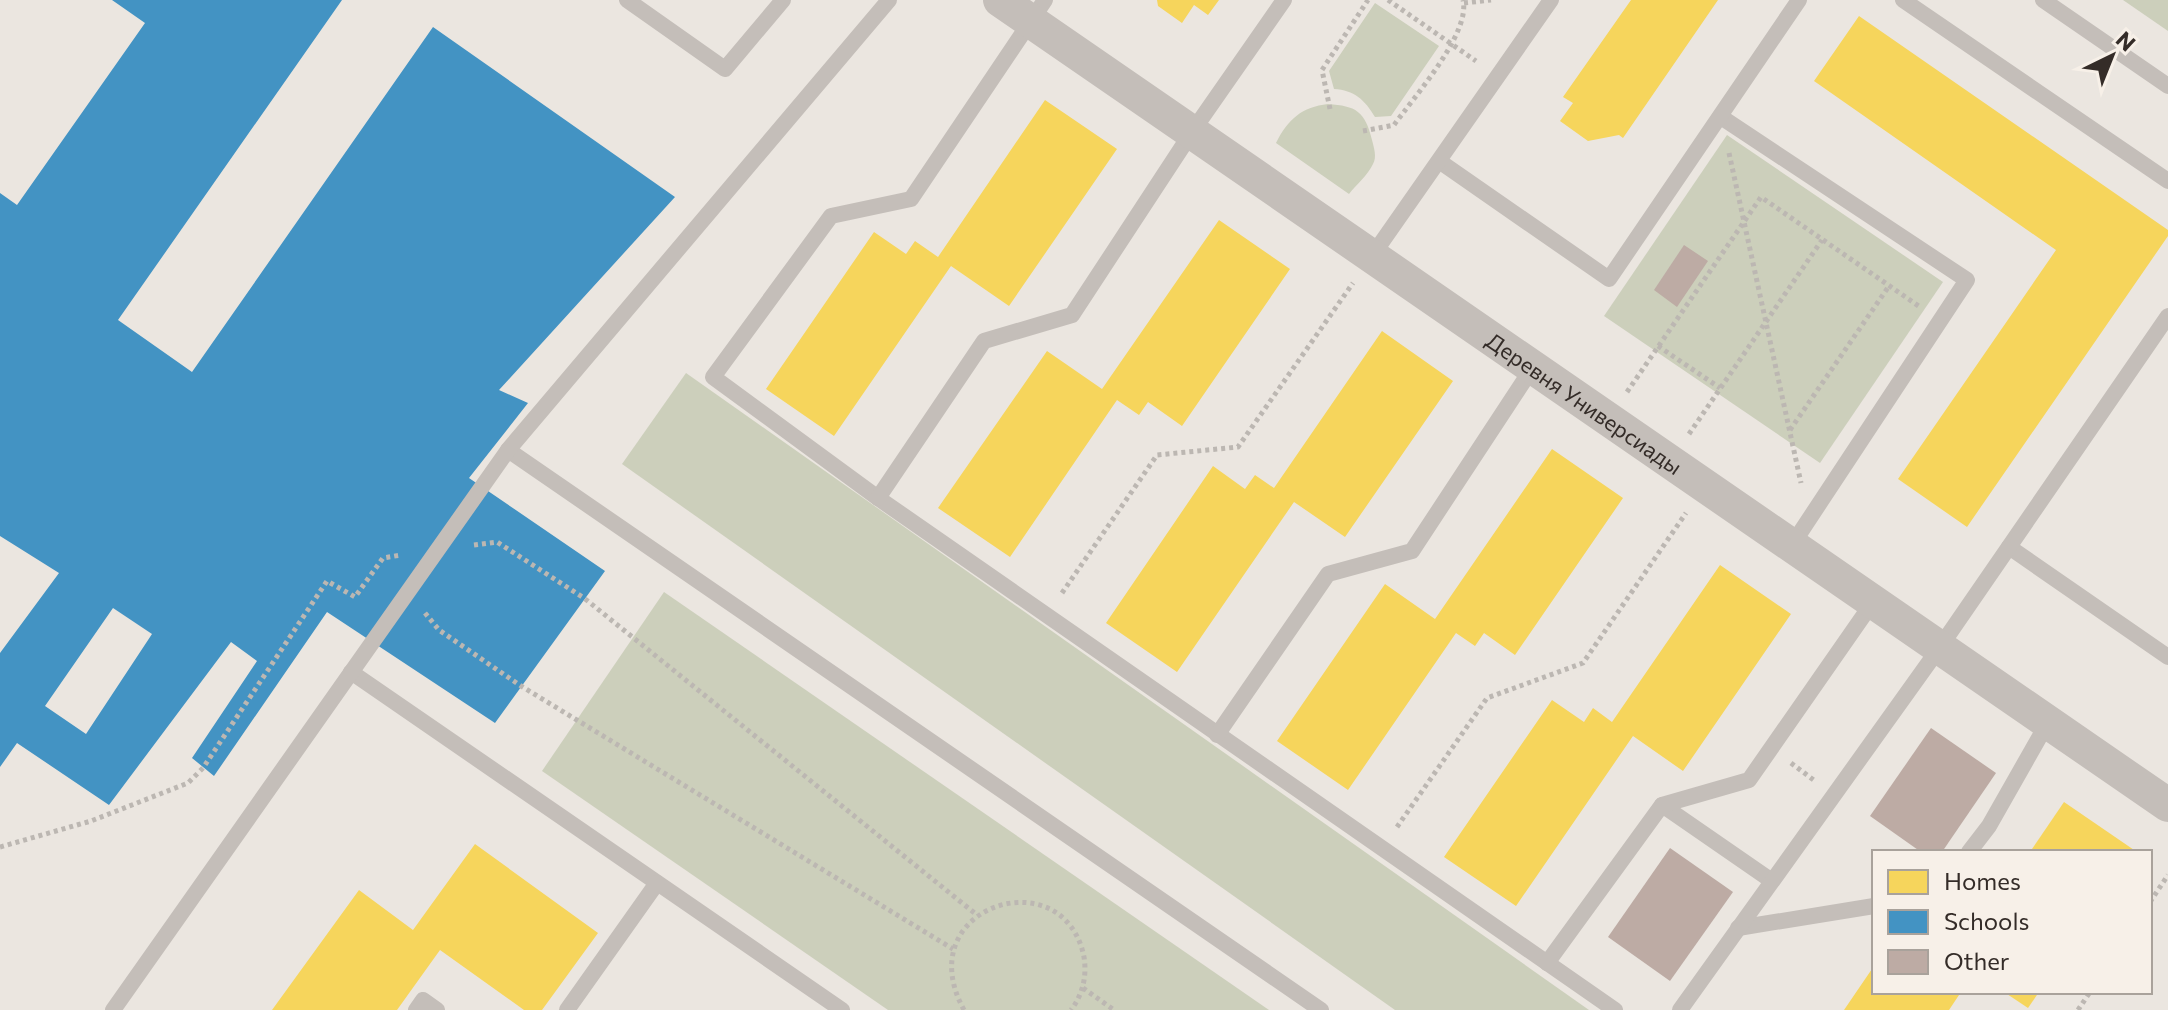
<svg xmlns="http://www.w3.org/2000/svg" width="2168" height="1010" viewBox="0 0 2168 1010" font-family="Commissioner,sans-serif">
<style>
.green{fill:#cccfbb}
.homes{fill:#f6d55c}
.schools{fill:#4393c3;fill-rule:evenodd}
.building{fill:#bdaba4}
.lines{fill:none;stroke-linecap:round;stroke-linejoin:round}
.path{stroke:#bcb7b2;stroke-width:5;stroke-dasharray:4 4;stroke-linecap:butt}
.lane{stroke:#c4beb9;stroke-width:16}
.street{stroke:#c4beb9;stroke-width:34}
.labels{text-anchor:middle;dominant-baseline:central;stroke-width:8;stroke-linejoin:round;paint-order:stroke}
.street-label{font-size:22px;fill:#342c28;stroke:#f7f0e8}
</style>
<rect width="100%" height="100%" fill="#ebe6e0"/>
<g class="green">
<path d="M2123 0H2168V31Z"/>
<path d="M1375 3 1439 46 1391 116 1375 117C1365 100 1354 90 1334 89L1329 71Z"/>
<path d="M1328 104C1356 106 1365 111 1372 140 1374 148 1377 157 1373 164 1368 175 1356 185 1349 194L1276 143C1288 119 1302 107 1328 104Z"/>
<path d="M1727 135 1943 282 1820 463 1604 316Z"/>
<path d="M686 373 1589 1010H1395L622 464Z"/>
<path d="M664 592 1269 1010H888L542 771Z"/>
</g>
<g class="homes">
<path d="M1157 0H1219L1208 15 1194 5 1182 23 1158 6Z"/>
<path d="M1631 0H1718L1623 138 1619 135 1588 141 1560 121 1573 103 1563 97Z"/>
<path d="M1859 16 2168 230V236L1967 527 1898 479 2056 250 1814 81Z"/>
<path d="M1045 100 1117 149 1009 306 951 266 834 436 766 389 874 232 906 254 915 241 938 257Z"/>
<path d="M1219 220 1290 269 1182 426 1148 402 1139 415 1117 400 1010 557 938 508 1047 351 1102 389Z"/>
<path d="M1382 331 1453 381 1345 537 1294 502 1177 672 1106 623 1213 466 1245 489 1255 475 1274 488Z"/>
<path d="M1552 449 1623 498 1515 655 1484 633 1475 646 1456 633 1348 790 1277 741 1385 584 1435 619Z"/>
<path d="M1720 565 1791 614 1683 771 1633 736 1516 906 1444 857 1552 700 1584 722 1593 708 1612 722Z"/>
<path d="M2064 802 2137 852H2030Z"/>
<path d="M475 844 598 933 542 1010H524L440 950 397 1010H272L359 890 413 930Z"/>
<path d="M1874 966V992H1961L1949 1010H1844Z"/>
<path d="M2004 992H2039L2028 1008Z"/>
</g>
<path class="schools" d="M112 0H342L118 320 192 372 433 27 675 197 499 390 528 403 469 478 605 571 495 723 327 612 214 776 192 758 257 661 231 642 109 805 17 743 0 767V653L59 573 0 536V193L17 205 145 23ZM113 608 152 634 86 734 45 706Z"/>
<g class="building">
<path d="M1684 245 1708 261 1677 307 1654 290Z"/>
<path d="M1931 728 1996 773 1942 852H1921L1870 816Z"/>
<path d="M1670 848 1733 892 1670 981 1608 937Z"/>
</g>
<g class="lines">
<g class="path">
<path d="M1388 0 1476 61"/>
<path d="M1464 3 1491 0"/>
<path d="M1330 109 1322 70 1368 0"/>
<path d="M1363 131 1394 125C1414 97 1471 33 1463 0"/>
<path d="M1729 153 1801 483"/>
<path d="M1658 346 1720 388"/>
<path d="M1627 392 1761 197 1920 307"/>
<path d="M1790 430 1889 286"/>
<path d="M1689 434 1822 240"/>
<path d="M474 545 497 542 584 598 977 915"/>
<path d="M1062 593 1157 455 1238 447 1353 283"/>
<path d="M425 613 439 630 521 686 953 949"/>
<path d="M1791 763 1815 781"/>
<path d="M1397 827 1487 698 1583 663 1686 513"/>
<path d="M0 847 91 821 188 783 203 768 327 581 355 597 383 558 401 555"/>
<path d="M2150 902 2168 875"/>
<path d="M1083 988 1114 1010"/>
<path d="M964 1010C907 906 1064 857 1084 957 1087 976 1083 994 1071 1010"/>
<path d="M2078 1010 2090 992"/>
</g>
<g class="lane">
<path d="M627 0 725 69 783 0"/>
<path d="M1045 0 911 199 831 216 713 377 878 498 1615 1010"/>
<path d="M1903 0 2168 181"/>
<path d="M2043 0 2168 86"/>
<path d="M1721 117 1967 280 1792 545"/>
<path d="M1439 161 1609 279 1799 0"/>
<path d="M1372 256 1551 0"/>
<path d="M508 450 1321 1010"/>
<path d="M878 498 984 341 1072 315 1192 132 1284 0"/>
<path d="M2009 547 2168 657"/>
<path d="M351 672 842 1010"/>
<path d="M1217 735 1328 574 1412 551 1533 367"/>
<path d="M1662 805 1772 881"/>
<path d="M1969 852 1989 826 2048 722"/>
<path d="M1738 928 1874 906"/>
<path d="M1547 963 1662 805 1749 780 1873 602"/>
<path d="M113 1010 508 450 889 0"/>
<path d="M416 1010 423 1000 437 1010"/>
<path d="M567 1010 657 883"/>
<path d="M1680 1010 1940 647 2168 316"/>
</g>
<path class="street" id="s1" d="M1000 0 2168 805"/>
</g>
<g class="labels">
<g class="street-label">
<text stroke="none"><textPath href="#s1" startOffset="710">Деревня Универсиады</textPath></text>
</g>
</g>
<rect x="1872" y="850" width="280" height="144" fill="#f7f0e8" stroke="#a9a29b" stroke-width="2"/>
<rect x="1888" y="870" width="40" height="24" fill="#f6d55c" stroke="#a9a29b" stroke-width="2"/>
<text x="1944" y="890" font-size="24" fill="#342c28">Homes</text>
<rect x="1888" y="910" width="40" height="24" fill="#4393c3" stroke="#a9a29b" stroke-width="2"/>
<text x="1944" y="930" font-size="24" fill="#342c28">Schools</text>
<rect x="1888" y="950" width="40" height="24" fill="#bdaba4" stroke="#a9a29b" stroke-width="2"/>
<text x="1944" y="970" font-size="24" fill="#342c28">Other</text>
<g transform="translate(2112 56) rotate(43)" stroke="#f7f0e8" stroke-width="6" paint-order="stroke">
<path d="M0-6L14 30L0 20L-14 30Z" fill="#342c28"/>
<text y="-12" font-size="22" font-weight="bold" text-anchor="middle" fill="#342c28">N</text>
</g>
</svg>
